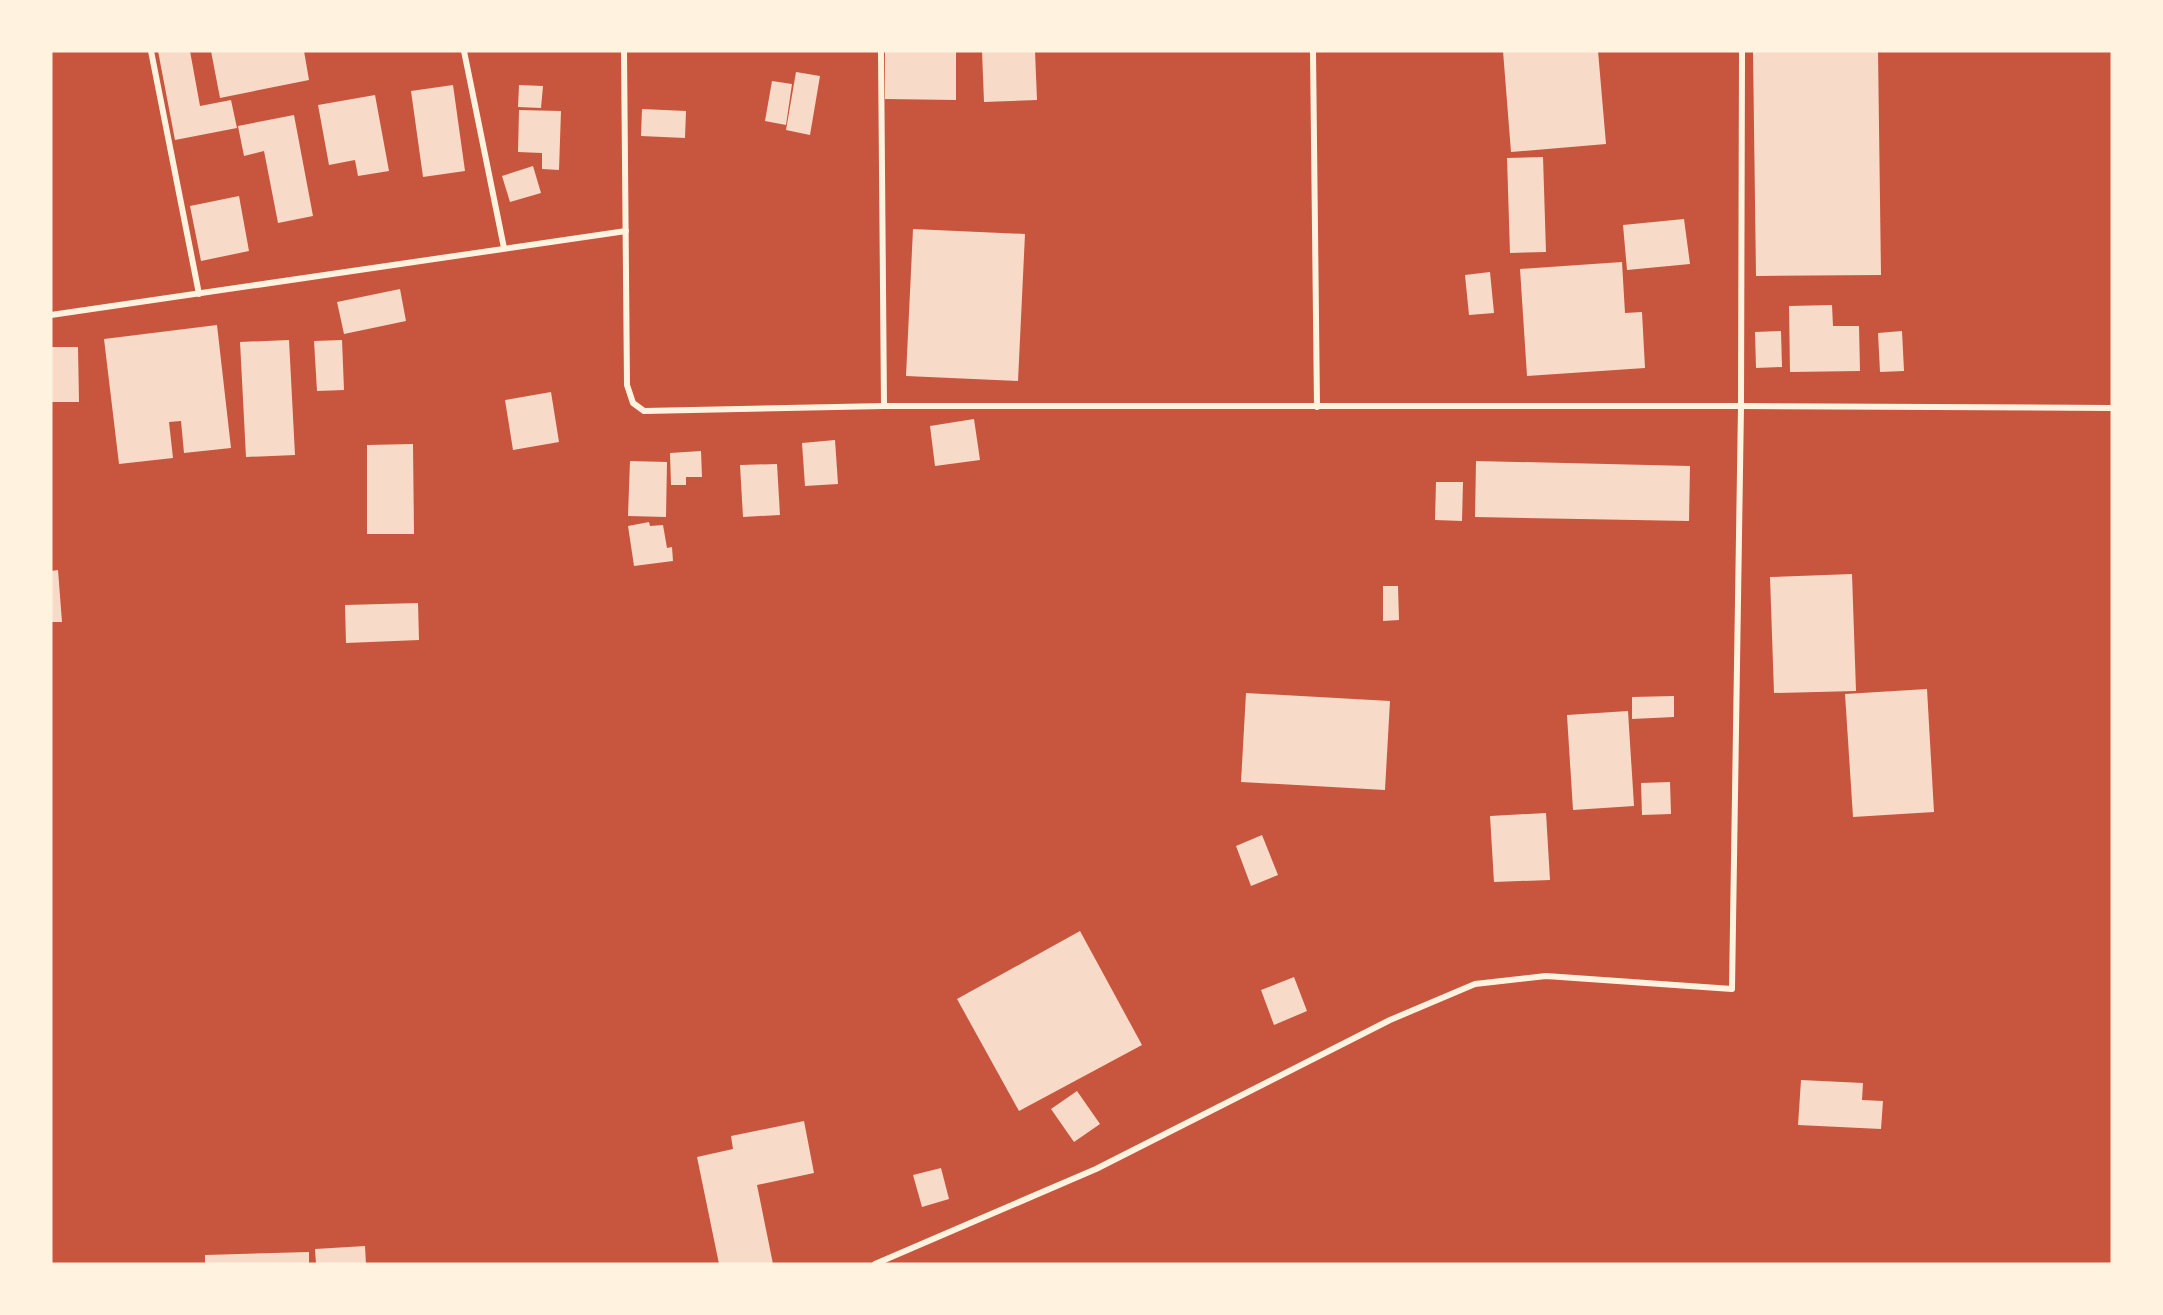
<svg xmlns="http://www.w3.org/2000/svg" width="2163" height="1315" viewBox="0 0 2163 1315" font-family="Figtree,sans-serif">
<style>
.building{fill:#f7dbc8}
.lines{fill:none;stroke-linecap:round;stroke-linejoin:round}
.minor{stroke:#fff3e0;stroke-width:6}
</style>
<rect width="100%" height="100%" fill="#c8553d"/>
<g class="building">
<path d="M158 51H190L200 106 231 100 237 128 175 140Z"/>
<path d="M211 51H304L309 80 220 98Z"/>
<path d="M885 51H956V100L885 99Z"/>
<path d="M982 51H1035L1037 100 984 102Z"/>
<path d="M1503 51H1598L1606 144 1511 152Z"/>
<path d="M1753 51H1878L1881 275 1756 276Z"/>
<path d="M796 72 820 76 810 135 786 130Z"/>
<path d="M772 81 792 84 786 125 765 121Z"/>
<path d="M453 85 465 171 423 177 411 91Z"/>
<path d="M519 85 543 86 541 108 518 107Z"/>
<path d="M375 95 389 171 358 176 355 160 329 165 318 105Z"/>
<path d="M642 109 686 111 685 138 641 136Z"/>
<path d="M519 110 561 111 559 170 542 169V153L518 152Z"/>
<path d="M294 115 313 216 278 223 264 151 244 156 238 126Z"/>
<path d="M1543 157 1546 252 1510 253 1507 158Z"/>
<path d="M533 166 541 193 510 202 502 176Z"/>
<path d="M239 196 249 251 201 261 190 206Z"/>
<path d="M1684 219 1690 264 1627 270 1623 225Z"/>
<path d="M913 229 1025 234 1018 381 906 376Z"/>
<path d="M1622 262 1625 313 1642 312 1645 368 1527 376 1520 269Z"/>
<path d="M1490 272 1494 313 1469 315 1465 275Z"/>
<path d="M400 289 406 321 344 334 337 302Z"/>
<path d="M1832 305 1833 326H1859L1860 371 1790 372 1789 306Z"/>
<path d="M217 325 231 448 184 453 181 421 169 422 173 458 119 464 104 339Z"/>
<path d="M1781 331 1782 367 1756 368 1755 332Z"/>
<path d="M1902 331 1904 371 1880 372 1878 333Z"/>
<path d="M289 340 295 455 246 457 240 342Z"/>
<path d="M342 340 344 390 317 391 314 341Z"/>
<path d="M51 347H78L79 402H51Z"/>
<path d="M551 392 559 442 513 450 505 400Z"/>
<path d="M974 419 980 460 935 466 930 426Z"/>
<path d="M835 440 838 484 805 486 802 443Z"/>
<path d="M413 444 414 534H367V445Z"/>
<path d="M701 451 702 477H686V485H671L670 453Z"/>
<path d="M630 461 667 462 666 517 628 516Z"/>
<path d="M1476 461 1690 466 1689 521 1475 517Z"/>
<path d="M777 464 780 515 743 517 740 465Z"/>
<path d="M1436 482H1463L1462 521 1435 520Z"/>
<path d="M649 522 650 526 663 525 667 548 672 547 673 561 634 566 628 526Z"/>
<path d="M58 570 62 622H51V571Z"/>
<path d="M1852 574 1856 691 1774 693 1770 577Z"/>
<path d="M1383 586H1398L1399 620 1383 621Z"/>
<path d="M418 603 419 640 346 643 345 605Z"/>
<path d="M1927 689 1934 812 1853 817 1845 694Z"/>
<path d="M1246 693 1390 701 1385 790 1241 782Z"/>
<path d="M1674 696V717L1632 719V697Z"/>
<path d="M1628 711 1634 806 1573 810 1567 715Z"/>
<path d="M1670 782 1671 814 1642 815 1641 783Z"/>
<path d="M1546 813 1550 880 1494 882 1490 816Z"/>
<path d="M1262 835 1278 875 1251 886 1236 846Z"/>
<path d="M1080 931 1142 1045 1019 1111 957 999Z"/>
<path d="M1294 977 1307 1011 1274 1025 1261 990Z"/>
<path d="M1801 1080 1863 1083 1862 1100 1883 1101 1881 1129 1798 1125Z"/>
<path d="M1077 1091 1100 1124 1074 1142 1051 1109Z"/>
<path d="M804 1121 814 1173 757 1185 773 1264H719L697 1157 733 1149 731 1136Z"/>
<path d="M941 1168 949 1199 922 1207 913 1175Z"/>
<path d="M365 1246 366 1264H316L315 1249Z"/>
<path d="M309 1252V1264H205V1255Z"/>
</g>
<g class="lines">
<g class="minor">
<path d="M151 51 199 294"/>
<path d="M464 51 504 248"/>
<path d="M624 51 627 385 633 403 644 411 884 406H1741L2112 408"/>
<path d="M881 51 884 406"/>
<path d="M1313 51 1317 407"/>
<path d="M51 315 626 231"/>
<path d="M875 1264 1096 1169 1390 1020 1475 984 1546 976 1732 989 1741 406 1742 51"/>
</g>
</g>
<rect width="2163" height="1315" fill="none" stroke="#fff3e0" stroke-width="105"/>
</svg>
